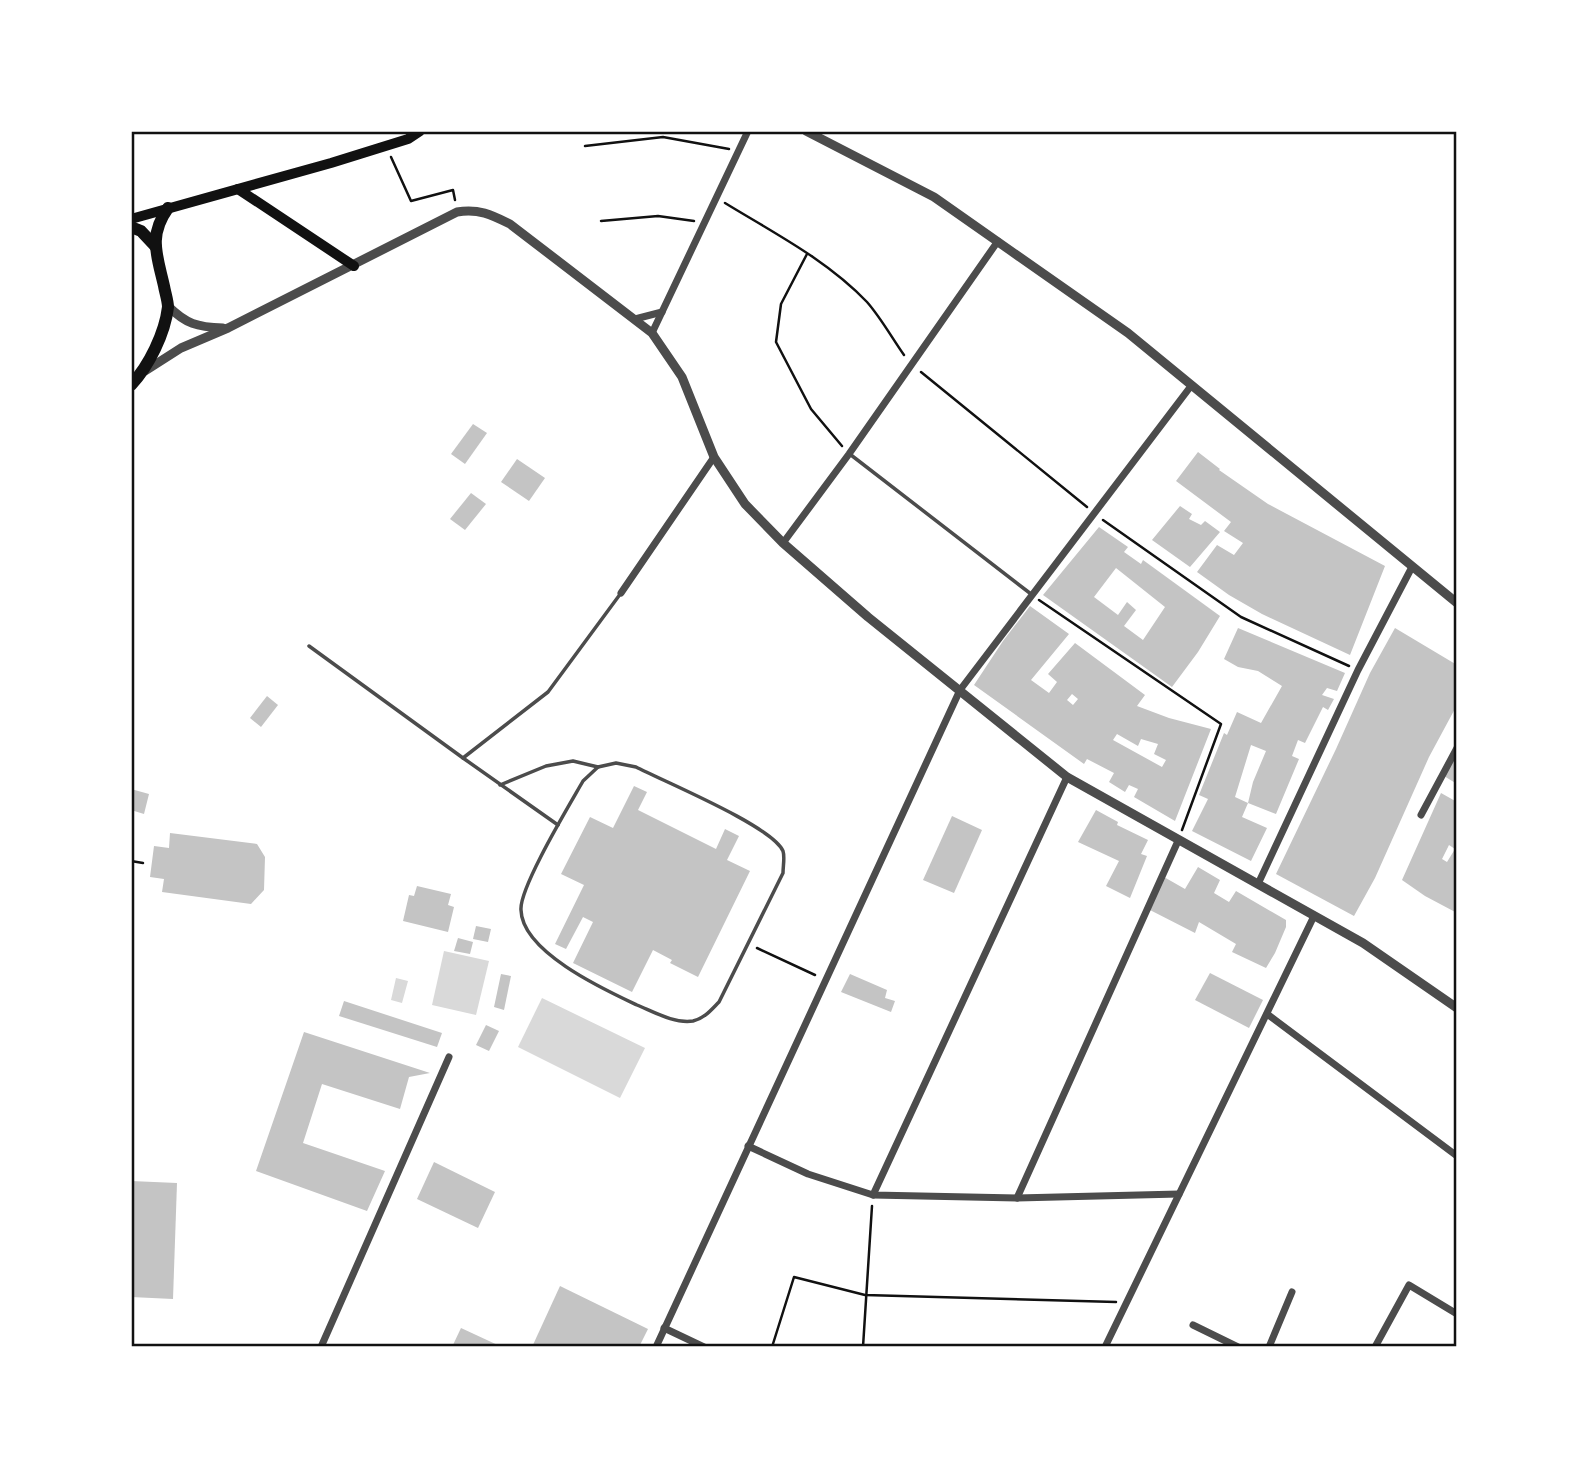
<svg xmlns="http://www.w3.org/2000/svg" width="1588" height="1478" viewBox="0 0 1588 1478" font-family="Helvetica,sans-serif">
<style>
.water{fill:#d9d9d9}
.building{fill:#c4c4c4;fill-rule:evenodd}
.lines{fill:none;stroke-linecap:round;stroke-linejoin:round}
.path{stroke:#111;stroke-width:2.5}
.service{stroke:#4c4c4c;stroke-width:3.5}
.minor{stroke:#4c4c4c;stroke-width:7}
.tertiary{stroke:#4c4c4c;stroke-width:9}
.secondary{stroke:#111;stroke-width:10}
.trunk{stroke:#111;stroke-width:12}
.neatline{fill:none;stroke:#111;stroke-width:2.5}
</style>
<rect width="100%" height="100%" fill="#fff"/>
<g class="water">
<path d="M444 951 489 961 476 1015 432 1005Z"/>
<path d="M396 978 408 981 402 1003 391 1000Z"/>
<path d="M542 998 645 1048 620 1098 518 1047Z"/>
</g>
<g class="building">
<path d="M473 424 487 433 465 464 451 454Z"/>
<path d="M1198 452 1220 469 1219 470 1268 504 1385 566 1350 655 1262 614 1229 595 1197 572 1217 545 1234 555 1243 543 1224 531 1231 522 1176 481Z"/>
<path d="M517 459 545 478 529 501 501 482Z"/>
<path d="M471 493 486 504 465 530 450 519Z"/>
<path d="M1180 506 1192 514 1189 519 1201 525 1205 521 1220 532 1190 567 1152 540Z"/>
<path d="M1099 527 1128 547 1124 552 1141 564 1143 560 1220 616 1198 652 1172 687 1043 595ZM1116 568 1165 607 1143 640 1124 626 1136 610 1127 602 1118 615 1094 597Z"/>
<path d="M1030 606 1069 634 1031 680 1049 693 1057 682 1048 674 1075 643 1145 695 1137 706 1169 718 1211 729 1175 821 1134 797 1138 789 1129 785 1125 792 1109 782 1114 773 1087 759 1084 764 974 685 1003 641ZM1072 694 1078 699 1073 705 1067 700ZM1117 734 1138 746 1141 739 1158 744 1154 754 1166 760 1162 767 1113 740Z"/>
<path d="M1238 628 1345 673 1337 691 1327 688 1322 695 1334 699 1328 710 1323 707 1305 743 1298 740 1292 756 1299 759 1276 814 1248 803 1253 782 1266 751 1251 745 1235 797 1248 803 1242 817 1267 828 1251 861 1192 831 1208 799 1199 795 1224 733 1227 735 1237 712 1261 723 1282 686 1258 671 1238 667 1224 659Z"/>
<path d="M1395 628 1457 665V705L1429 757 1375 878 1354 916 1276 874 1336 749 1370 673Z"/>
<path d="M267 696 278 705 261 727 250 718Z"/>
<path d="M1457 750V784L1444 776Z"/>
<path d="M634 786 647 792 638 810 716 849 725 829 739 836 727 860 750 871 698 977 670 963 672 960 653 950 632 992 573 963 593 922 583 917 566 949 555 944 584 885 561 874 590 817 613 828Z"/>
<path d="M131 789 149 794 144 814 131 810Z"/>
<path d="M1441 793 1457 802V913L1425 896 1402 880ZM1449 845 1455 849 1447 862 1442 859Z"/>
<path d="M1096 810 1118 822 1117 825 1148 840 1141 854 1147 856 1130 898 1106 886 1119 861 1078 842Z"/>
<path d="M952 816 982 830 954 893 923 880Z"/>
<path d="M170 833 257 844 265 857 264 890 251 904 162 892 164 879 150 877 154 846 169 848Z"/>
<path d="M1198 867 1220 880 1214 893 1229 902 1236 891 1286 920V927L1275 953 1266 968 1232 952 1236 944 1199 922 1195 933 1148 909 1164 877 1185 889Z"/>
<path d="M417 886 451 894 448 905 454 907 448 932 403 921 409 895 414 896Z"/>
<path d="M476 926 491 929 488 942 473 939Z"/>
<path d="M458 938 473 942 470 954 454 951Z"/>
<path d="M1210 973 1263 1000 1249 1028 1195 1000Z"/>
<path d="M501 974 511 976 504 1010 494 1007Z"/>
<path d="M850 974 887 990 885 998 895 1001 891 1012 841 992Z"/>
<path d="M344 1001 442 1033 437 1047 339 1016Z"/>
<path d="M486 1025 499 1031 489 1051 476 1045Z"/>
<path d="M304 1032 430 1073 409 1077 400 1109 322 1084 303 1143 385 1171 367 1211 256 1171Z"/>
<path d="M434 1162 495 1192 478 1228 417 1199Z"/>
<path d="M131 1181 177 1183 173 1299 131 1297Z"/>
<path d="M560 1286 648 1329 639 1347H532Z"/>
<path d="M461 1328 502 1347H452Z"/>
</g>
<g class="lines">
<g class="path">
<path d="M585 146 663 137 729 149"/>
<path d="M391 157 411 201 453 190 455 200"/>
<path d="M725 203C774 233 827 260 867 302 881 318 892 338 904 355"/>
<path d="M601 221 658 216 694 221"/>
<path d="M807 254 781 304 776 342 811 409 842 446"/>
<path d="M921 372 1087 507"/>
<path d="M1103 520 1241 617 1349 666"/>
<path d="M1039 600 1221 724 1182 830"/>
<path d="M131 861 143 863"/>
<path d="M757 948 815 975"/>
<path d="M772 1347 794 1277 865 1295 1116 1302"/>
<path d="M863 1347 872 1206"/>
</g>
<g class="service">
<path d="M851 455 1031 594"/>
<path d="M309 646 463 758 548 692 621 593"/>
<path d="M463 758 558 825"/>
<path d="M616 763 636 767C665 782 772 826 783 851 785 857 783 866 783 873L719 1002C711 1010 705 1018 693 1021 675 1024 654 1012 637 1005 605 990 522 952 521 910 519 888 570 804 583 781L598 767Z"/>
<path d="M500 785 546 766 573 761 598 767"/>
</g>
<g class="minor">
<path d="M635 319 662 312"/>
<path d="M652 333 748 131"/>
<path d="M783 543 849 454 998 241"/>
<path d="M621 593 714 457"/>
<path d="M1421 815 1457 748"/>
<path d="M1258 884 1358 670 1412 567"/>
<path d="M1267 1014 1457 1156"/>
<path d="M748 1146 808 1174 873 1195 1017 1198 1179 1194"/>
<path d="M873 1195 1067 777"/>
<path d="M1017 1198 1178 841"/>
<path d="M1193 1325 1238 1347"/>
<path d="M664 1328 704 1347"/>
<path d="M321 1347 449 1057"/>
<path d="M656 1347 960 690 1191 386"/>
<path d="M1105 1347 1314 916"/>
<path d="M1269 1347 1292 1292"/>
<path d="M1375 1347 1409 1285 1457 1314"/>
</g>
<g class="tertiary">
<path d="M806 131 934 197 1128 333 1457 603"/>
<path d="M168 306C186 324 197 327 223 328"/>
<path d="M145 371 181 348 228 328 457 212C478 208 492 215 510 224L652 333 682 377 714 457 745 504 783 543 868 617 1067 777 1363 943 1457 1008"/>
</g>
<g class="secondary">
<path d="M238 189 354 266"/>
<path d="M131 219 331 163 408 139 420 131"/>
</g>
<g class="trunk">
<path d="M131 227 141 231 156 247"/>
<path d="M131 385C149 366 165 333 168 307 168 301 165 292 164 286 157 255 148 236 168 208"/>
</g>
</g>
<rect width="1588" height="1478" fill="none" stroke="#ffffff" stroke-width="266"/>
<rect x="133" y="133" width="1322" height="1212" class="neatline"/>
</svg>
